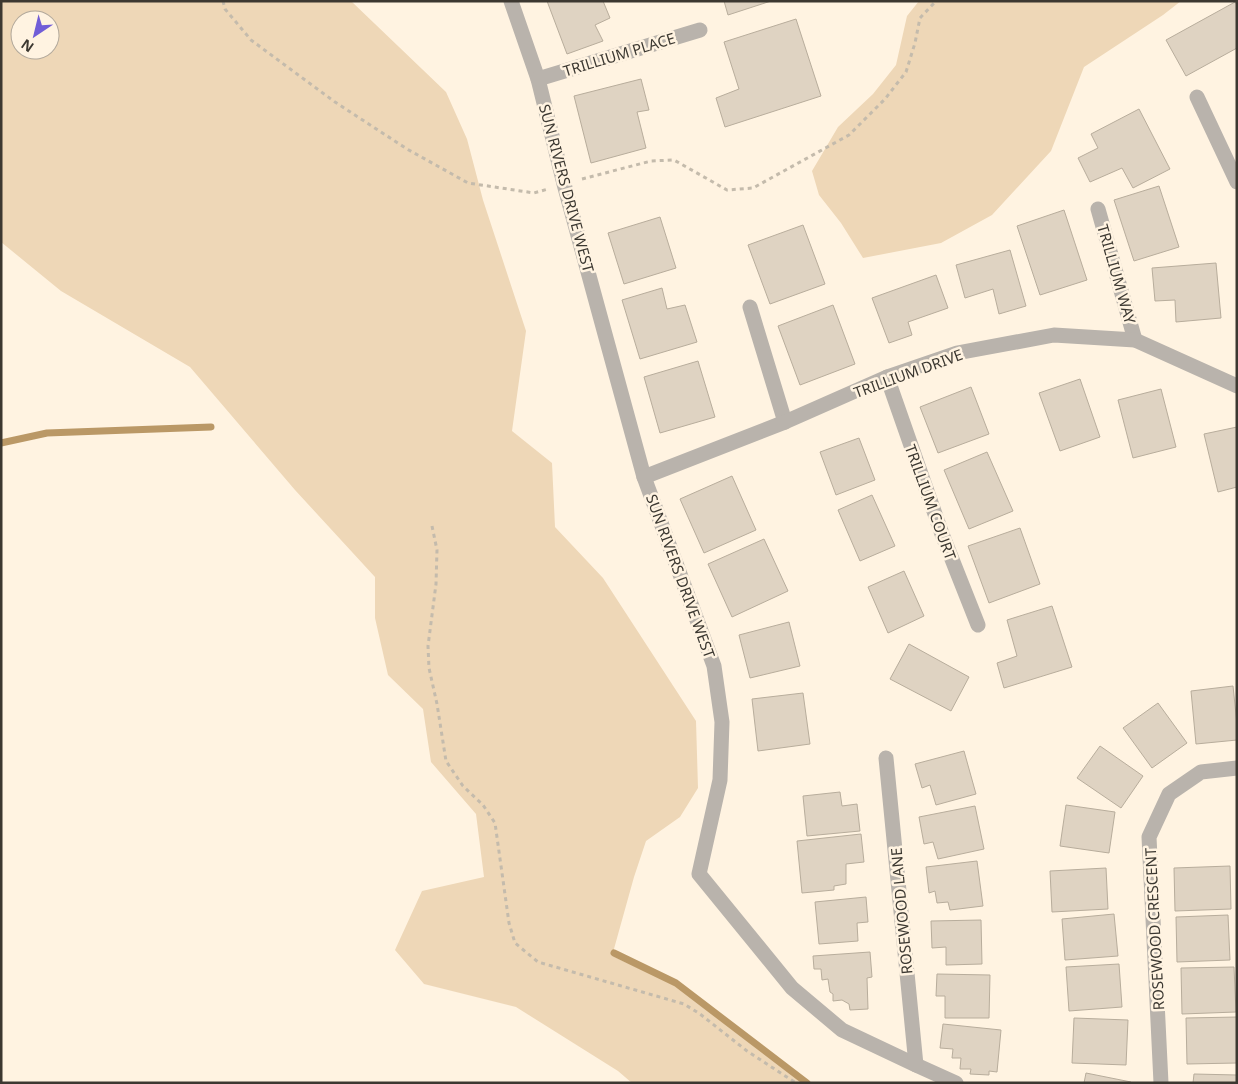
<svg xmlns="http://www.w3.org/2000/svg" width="1238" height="1084" viewBox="0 0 1238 1084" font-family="'Noto Sans',sans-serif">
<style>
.green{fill:#eed7b7;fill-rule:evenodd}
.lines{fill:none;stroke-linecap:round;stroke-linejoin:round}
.stream{stroke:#ba9866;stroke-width:7}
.building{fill:#dfd3c2;stroke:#b8ad9c}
.path{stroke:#c4bbac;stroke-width:3;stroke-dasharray:4 4;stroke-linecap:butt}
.minor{stroke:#b9b3ac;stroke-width:15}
.labels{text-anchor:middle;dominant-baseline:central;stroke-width:5;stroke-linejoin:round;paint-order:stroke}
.street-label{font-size:15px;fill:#3c3831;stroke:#fff3e1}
</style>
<rect width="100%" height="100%" fill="#fff3e1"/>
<g class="green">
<path d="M1 1H351L446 92 467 139 483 200 526 331 512 431 552 463 555 527 603 578 696 721 698 788 680 817 646 841 634 877 612 956 675 985 804 1083H632L618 1071 516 1007 424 984 395 950 422 891 484 877 476 814 431 762 423 709 388 675 375 618V577L295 490 190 367 61 291 1 242ZM20 20H50V50H20Z"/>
<path d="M919 1H1181L1163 15 1084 67 1051 151 992 215 941 243 863 258 841 223 819 195 812 171 838 127 873 94 896 65 907 16Z"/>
</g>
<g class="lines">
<g class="stream">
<path d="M1 443 47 433 211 427"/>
<path d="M614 953 676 983 807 1083"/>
</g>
</g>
<g class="building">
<path d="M547 1H603L610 18 595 25 603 41 567 54Z"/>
<path d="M724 1H771L728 15Z"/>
<path d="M1235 2 1237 5V48L1186 76 1166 40Z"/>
<path d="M796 19 821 96 725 127 716 98 739 89 724 42Z"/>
<path d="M641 79 649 110 637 112 646 148 591 163 574 96Z"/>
<path d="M1139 109 1170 169 1133 188 1122 168 1090 182 1078 158 1098 148 1091 134Z"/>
<path d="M1159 186 1179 247 1134 261 1114 200Z"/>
<path d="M1064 210 1087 280 1040 295 1017 226Z"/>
<path d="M660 217 676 268 624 284 608 233Z"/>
<path d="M803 225 825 284 770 304 748 245Z"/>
<path d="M1010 250 1026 306 999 314 993 289 965 298 956 265Z"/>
<path d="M1216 263 1221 318 1176 322 1175 300 1155 301 1152 268Z"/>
<path d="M936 275 948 308 908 322 912 335 889 343 872 298Z"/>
<path d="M662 288 667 309 685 305 697 342 640 359 622 300Z"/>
<path d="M833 305 855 364 800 385 778 326Z"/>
<path d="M698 361 715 417 660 433 644 377Z"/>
<path d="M1080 379 1100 437 1060 451 1039 393Z"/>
<path d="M971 387 989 434 938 453 920 407Z"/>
<path d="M1161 389 1176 447 1133 458 1118 400Z"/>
<path d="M1237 427V487L1218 492 1204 434Z"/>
<path d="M859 438 875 480 836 495 820 452Z"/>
<path d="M987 452 1013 511 969 529 944 470Z"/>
<path d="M732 476 756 530 704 553 680 499Z"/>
<path d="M872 495 895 546 860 561 838 510Z"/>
<path d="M1020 528 1040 584 989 603 968 546Z"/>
<path d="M764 539 788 591 732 617 708 564Z"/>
<path d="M904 571 924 616 888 633 868 587Z"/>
<path d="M1052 606 1072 667 1004 688 997 663 1017 656 1007 620Z"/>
<path d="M789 622 800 666 750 678 739 635Z"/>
<path d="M909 644 969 677 951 711 890 679Z"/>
<path d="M1233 686 1237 724V740L1196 744 1191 691Z"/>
<path d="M803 693 810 744 758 751 752 699Z"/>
<path d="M1158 703 1187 743 1152 768 1123 728Z"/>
<path d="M1100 746 1143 776 1121 808 1077 778Z"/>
<path d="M964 751 976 794 936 805 930 785 922 788 915 764Z"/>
<path d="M840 792 842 806 857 804 860 831 807 836 803 796Z"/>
<path d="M1066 805 1115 812 1109 853 1060 846Z"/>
<path d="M975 806 984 849 938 859 933 842 924 844 919 817Z"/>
<path d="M861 834 864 862 846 864V884L834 886V890L802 893 797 841Z"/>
<path d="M977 861 983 906 950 910 948 902 937 903 935 891 929 893 926 867Z"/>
<path d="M1230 866 1231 909 1175 911 1174 868Z"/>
<path d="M1106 868 1108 909 1052 912 1050 871Z"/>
<path d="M866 897 868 922 857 923 858 941 819 944 815 902Z"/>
<path d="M1114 914 1118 956 1065 960 1062 919Z"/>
<path d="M1228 915 1230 960 1177 962 1176 917Z"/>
<path d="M981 920 982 964 946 965V947L932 948 931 921Z"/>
<path d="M870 952 872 977 867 978 868 1009 850 1010 849 1004 842 1000 833 1001V994L830 992 828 979 822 980 821 969H814L813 956Z"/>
<path d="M1119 964 1122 1007 1069 1011 1066 967Z"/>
<path d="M1234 967 1236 1012 1182 1014 1181 968Z"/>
<path d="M937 974 990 975 989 1018H945V996H936Z"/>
<path d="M1237 1017V1063L1187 1064 1186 1018Z"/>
<path d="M1074 1018 1128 1020 1126 1065 1072 1063Z"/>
<path d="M943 1024 1001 1030 997 1072 989 1071V1075L970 1074 971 1069H960L961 1058H952L953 1049 940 1048Z"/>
<path d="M1086 1073 1131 1082V1083H1084Z"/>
<path d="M1194 1074 1237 1075V1083H1193Z"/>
</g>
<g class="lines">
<g class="path">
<path d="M223 1 225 9 251 40 335 102 407 149 468 183 534 193 548 189"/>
<path d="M582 179 651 161 674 160 727 190 753 188 849 135 885 99 906 72 915 43 920 18 936 1"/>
<path d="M432 526 437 550 436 584 428 646 429 668 437 704 446 761 463 786 483 805 495 823 509 923 515 943 538 962 684 1004 700 1014 747 1051 796 1083"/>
</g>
<g class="minor">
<path d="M511 1 538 79 564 184 644 477 714 666 722 722 720 780 699 874 792 988 842 1030 916 1065 956 1083"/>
<path d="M538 79 700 30"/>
<path d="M1197 97 1237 182"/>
<path d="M1098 209 1135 340"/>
<path d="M750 307 785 422"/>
<path d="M887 377 942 534 978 625"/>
<path d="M644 477 785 422 887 377 957 353 1054 335 1135 340 1237 386"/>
<path d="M886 758 916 1065"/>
<path d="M1161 1083 1149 837 1169 794 1201 772 1237 768"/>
</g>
</g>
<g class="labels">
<g class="street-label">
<text transform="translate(619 54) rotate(-17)">TRILLIUM PLACE</text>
<text transform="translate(567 188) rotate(75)">SUN RIVERS DRIVE WEST</text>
<text transform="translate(1117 274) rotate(74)">TRILLIUM WAY</text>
<text transform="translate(908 373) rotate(-20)">TRILLIUM DRIVE</text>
<text transform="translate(931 502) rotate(70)">TRILLIUM COURT</text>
<text transform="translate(681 576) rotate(70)">SUN RIVERS DRIVE WEST</text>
<text transform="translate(901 911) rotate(-95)">ROSEWOOD LANE</text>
<text transform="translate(1154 929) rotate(-93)">ROSEWOOD CRESCENT</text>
</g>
</g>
<rect width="1238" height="1084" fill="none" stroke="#3c3831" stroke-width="5"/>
<g transform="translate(35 35) rotate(215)"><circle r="24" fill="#fff3e1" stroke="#b1a89b"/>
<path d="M0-4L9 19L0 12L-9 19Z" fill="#715dd7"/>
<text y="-8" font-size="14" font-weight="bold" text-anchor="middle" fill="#3c3831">N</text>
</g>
</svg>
